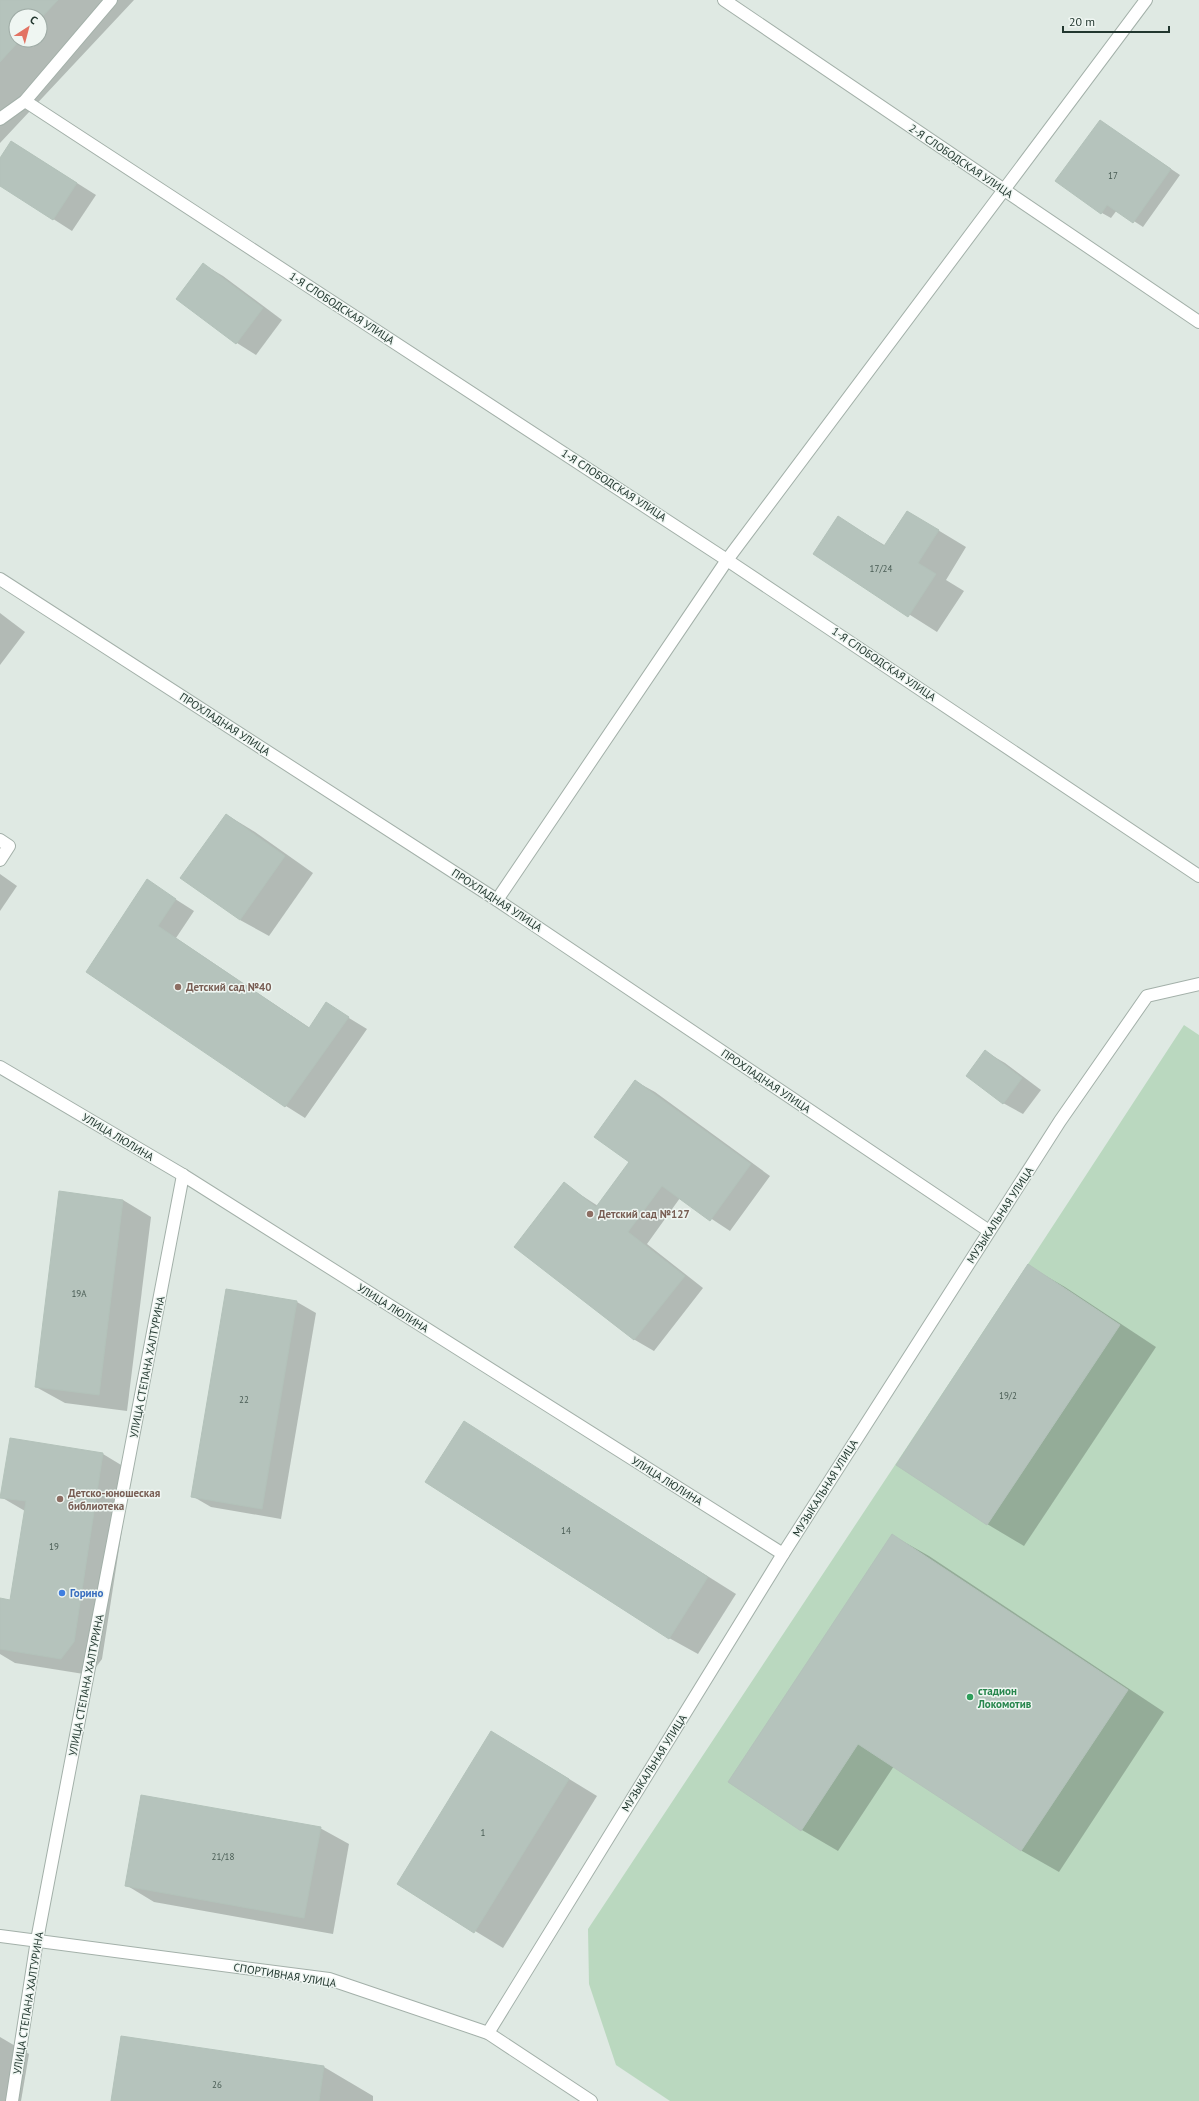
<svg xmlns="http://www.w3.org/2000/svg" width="1199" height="2101" viewBox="0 0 1199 2101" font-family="'PT Sans',sans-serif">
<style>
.green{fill:#bad8bf}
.shadow{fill:#0003;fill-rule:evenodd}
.building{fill:#b5c3bc;stroke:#b3c2ba}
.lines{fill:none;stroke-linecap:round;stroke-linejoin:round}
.service-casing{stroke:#a3b0a9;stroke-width:14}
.minor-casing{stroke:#a3b0a9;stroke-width:14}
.service{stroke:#fff;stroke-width:12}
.minor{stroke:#fff;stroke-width:12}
.education-dot{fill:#8d6e63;stroke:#eff6f2;stroke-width:1.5}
.shop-dot{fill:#3f7fe0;stroke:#eff6f2;stroke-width:1.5}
.leisure-dot{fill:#2e9e5b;stroke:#eff6f2;stroke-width:1.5}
.labels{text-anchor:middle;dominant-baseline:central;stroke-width:3;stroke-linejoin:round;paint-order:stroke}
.number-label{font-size:9px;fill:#475a52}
.street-label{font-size:11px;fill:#22372f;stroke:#eff6f2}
.education-label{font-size:11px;font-weight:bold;fill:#785e54;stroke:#eff6f2;text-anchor:start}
.shop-label{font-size:11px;font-weight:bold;fill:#366cbe;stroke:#eff6f2;text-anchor:start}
.leisure-label{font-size:11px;font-weight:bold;fill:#27864d;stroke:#eff6f2;text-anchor:start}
</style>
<rect width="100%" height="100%" fill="#dfe9e3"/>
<path class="green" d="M1184 1025 1199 1035V2101H670L616 2065 589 1984 588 1929 1028 1264Z"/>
<g class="shadow">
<path d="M0 0H134L0 143ZM16 16H40V40H16Z"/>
<path d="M1100 121 1180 175 1143 227 1117 210 1111 218 1102 213Z"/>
<path d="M12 142 96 195 72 231 0 185V160Z"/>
<path d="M203 264 223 276 282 320 256 355 237 343 177 299Z"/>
<path d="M908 512 966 547 946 580 964 591 937 632 814 554 838 517 886 546Z"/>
<path d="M0 613 25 632 0 665Z"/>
<path d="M227 815 255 832 313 873 269 936 240 920Z"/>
<path d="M0 874 17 886 0 911Z"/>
<path d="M147 881 194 911 176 938 310 1028 326 1004 367 1029 305 1118 286 1106 87 972Z"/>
<path d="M986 1052 1005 1063 1041 1090 1023 1114 1003 1103Z"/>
<path d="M635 1081 655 1092 770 1176 730 1231 680 1198 647 1244 703 1288 654 1351 635 1340 515 1247 564 1184 598 1206 630 1162Z"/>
<path d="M123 1200 151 1217 127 1411 65 1403 36 1387Z"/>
<path d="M1029 1266 1065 1287 1156 1347 1024 1546 987 1524Z"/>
<path d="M297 1302 316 1313 281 1519 211 1507 192 1496Z"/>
<path d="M464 1423 736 1594 698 1654 669 1638Z"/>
<path d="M103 1454 131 1471 102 1659 90 1675 15 1663 0 1654V1599L11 1601 25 1511 1 1497Z"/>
<path d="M892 1535 929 1556 1164 1712 1059 1872 1022 1851 894 1766 838 1851 802 1830 729 1782Z"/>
<path d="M520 1749 597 1796 503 1948 398 1884Z"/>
<path d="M320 1828 349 1844 333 1934 154 1902 126 1885Z"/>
<path d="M0 2037 29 2054 21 2101H0Z"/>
<path d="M324 2067 373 2096V2101H112Z"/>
</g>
<g class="building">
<path d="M0 0H58L40 19V16H16V40H20L0 62Z"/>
<path d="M1100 120 1171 169 1133 223 1107 205 1101 214 1055 181Z"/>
<path d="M11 141 77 183 53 220 0 186V158Z"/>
<path d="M203 263 263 308 236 344 176 299Z"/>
<path d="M907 511 939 530 918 563 936 574 908 617 813 554 838 516 884 546Z"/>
<path d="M226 814 285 856 240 920 180 878Z"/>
<path d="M147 879 176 899 158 926 309 1028 326 1002 349 1017 285 1107 86 972Z"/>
<path d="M985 1050 1022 1078 1003 1104 966 1076Z"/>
<path d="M635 1080 751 1164 710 1221 662 1186 628 1232 685 1276 634 1340 514 1247 564 1182 596 1207 629 1162 594 1137Z"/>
<path d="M59 1191 123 1200 99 1395 35 1387Z"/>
<path d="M1028 1264 1120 1325 987 1525 896 1465Z"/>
<path d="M226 1289 297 1301 262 1509 191 1497Z"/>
<path d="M464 1421 708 1577 669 1639 425 1482Z"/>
<path d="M10 1438 103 1453 74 1642 61 1659 0 1649V1598L10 1600 26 1501 0 1498Z"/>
<path d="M892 1534 1128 1690 1021 1851 858 1744 801 1831 728 1782Z"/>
<path d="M491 1731 569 1779 474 1933 397 1884Z"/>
<path d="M141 1795 321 1827 304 1918 125 1886Z"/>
<path d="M121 2036 324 2066 319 2101H111Z"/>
</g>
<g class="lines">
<g class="service-casing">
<g id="service">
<path d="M0 119 25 101 111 0"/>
<path d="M0 840 9 846 0 860"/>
<path d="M497 900 727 560 1146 0"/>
</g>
</g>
<g class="minor-casing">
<g id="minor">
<path d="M724 0 1199 322"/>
<path d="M25 101 727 560 1199 876"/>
<path d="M0 579 497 900 989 1231"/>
<path d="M0 1067 183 1175 783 1554"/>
<path d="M0 1936 329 1979 488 2033 591 2101"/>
<path d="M488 2033 783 1554 1060 1121 1147 996 1199 984"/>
<path d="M12 2101 37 1940 183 1175"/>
</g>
</g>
<use href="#service" class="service"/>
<use href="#minor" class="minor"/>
</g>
<g class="education-dot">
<circle cx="178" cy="987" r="4"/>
<circle cx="590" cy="1214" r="4"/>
<circle cx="60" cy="1499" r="4"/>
</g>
<circle class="shop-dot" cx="62" cy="1593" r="4"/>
<circle class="leisure-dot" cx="970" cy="1697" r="4"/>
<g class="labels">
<g class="number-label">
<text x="1113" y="175">17</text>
<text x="881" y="568">17/24</text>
<text x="79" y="1293">19А</text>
<text x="1008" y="1395">19/2</text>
<text x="244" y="1399">22</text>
<text x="566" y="1530">14</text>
<text x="54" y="1546">19</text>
<text x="483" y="1832">1</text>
<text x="223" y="1856">21/18</text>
<text x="217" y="2084">26</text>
</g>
<g class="street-label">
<text transform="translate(961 161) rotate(34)">2-Я СЛОБОДСКАЯ УЛИЦА</text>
<text transform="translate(342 308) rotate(33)">1-Я СЛОБОДСКАЯ УЛИЦА</text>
<text transform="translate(614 485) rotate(33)">1-Я СЛОБОДСКАЯ УЛИЦА</text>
<text transform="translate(884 664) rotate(34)">1-Я СЛОБОДСКАЯ УЛИЦА</text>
<text transform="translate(225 724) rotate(33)">ПРОХЛАДНАЯ УЛИЦА</text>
<text transform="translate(497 900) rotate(33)">ПРОХЛАДНАЯ УЛИЦА</text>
<text transform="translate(766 1081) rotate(34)">ПРОХЛАДНАЯ УЛИЦА</text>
<text transform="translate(118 1137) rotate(31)">УЛИЦА ЛЮЛИНА</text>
<text transform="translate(1000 1215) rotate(-57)">МУЗЫКАЛЬНАЯ УЛИЦА</text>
<text transform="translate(393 1308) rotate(32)">УЛИЦА ЛЮЛИНА</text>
<text transform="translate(147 1367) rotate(-79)">УЛИЦА СТЕПАНА ХАЛТУРИНА</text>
<text transform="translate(667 1481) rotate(32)">УЛИЦА ЛЮЛИНА</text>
<text transform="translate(825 1488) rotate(-58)">МУЗЫКАЛЬНАЯ УЛИЦА</text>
<text transform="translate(86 1685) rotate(-79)">УЛИЦА СТЕПАНА ХАЛТУРИНА</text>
<text transform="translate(654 1763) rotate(-58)">МУЗЫКАЛЬНАЯ УЛИЦА</text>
<text transform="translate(285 1975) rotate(9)">СПОРТИВНАЯ УЛИЦА</text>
<text transform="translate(28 2003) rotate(-81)">УЛИЦА СТЕПАНА ХАЛТУРИНА</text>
</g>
<g class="education-label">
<text x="186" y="987">Детский сад №40</text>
<text x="598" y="1214">Детский сад №127</text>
<text x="68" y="1493">Детско-юношеская<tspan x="68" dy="13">библиотека</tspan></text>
</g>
<g class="shop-label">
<text x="70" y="1593">Горино</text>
</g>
<g class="leisure-label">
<text x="978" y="1691">стадион<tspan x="978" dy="13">Локомотив</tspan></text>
</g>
</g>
<g transform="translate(28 28) rotate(36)"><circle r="19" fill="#eff6f2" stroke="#9daaa4"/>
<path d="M0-3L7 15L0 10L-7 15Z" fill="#e37363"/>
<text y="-6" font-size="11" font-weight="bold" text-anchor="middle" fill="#22372f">С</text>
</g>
<path d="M1063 26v6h106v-6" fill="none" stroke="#22372f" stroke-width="2"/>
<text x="1069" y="26" font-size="12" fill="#22372f" stroke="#eff6f2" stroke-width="3" paint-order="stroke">20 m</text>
</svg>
